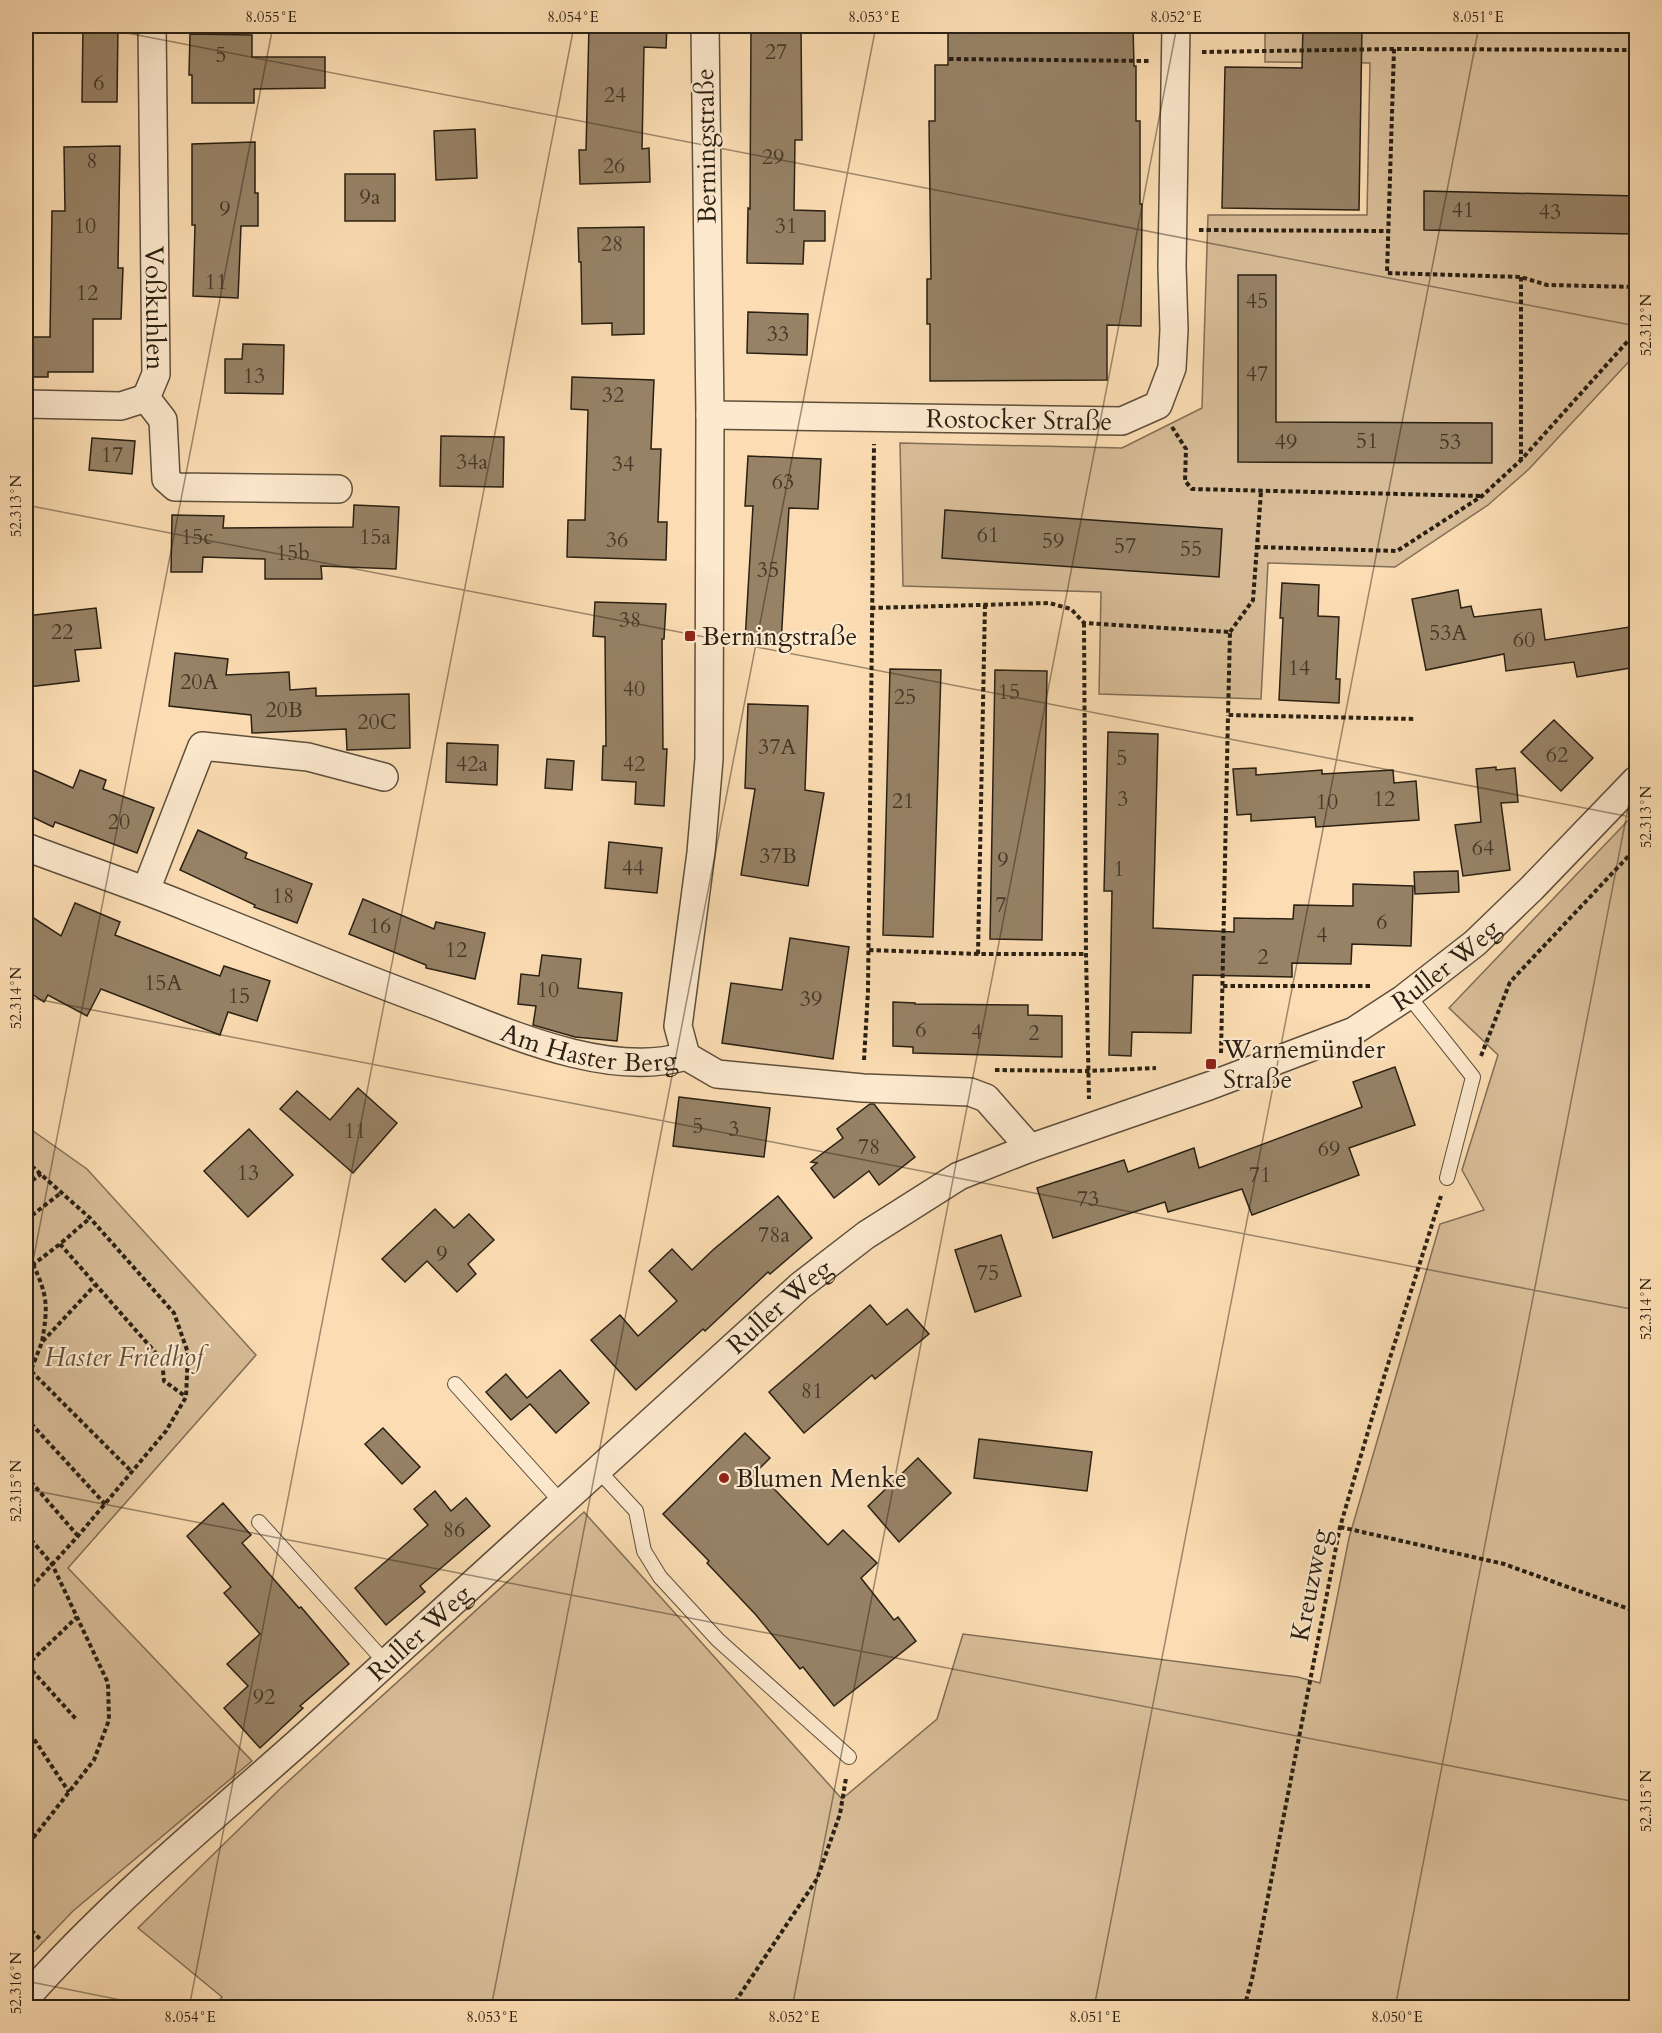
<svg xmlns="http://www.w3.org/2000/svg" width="1662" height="2033" viewBox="0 0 1662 2033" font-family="Cardo,serif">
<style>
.green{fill:#d8bd98;stroke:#816e56;stroke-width:1.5}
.building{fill:#978266;stroke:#2a2013;stroke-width:1.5}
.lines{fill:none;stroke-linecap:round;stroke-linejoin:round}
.lane-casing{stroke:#5e4f3b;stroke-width:16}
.street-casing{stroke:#5e4f3b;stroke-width:30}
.path{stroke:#2a2013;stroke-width:4;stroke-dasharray:4.5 3;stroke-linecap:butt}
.lane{stroke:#fde9ce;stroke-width:14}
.street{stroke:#fde9ce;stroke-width:27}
.ticks{fill:none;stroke:#2a2013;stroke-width:1.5;stroke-opacity:0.45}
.poi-dot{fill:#8f2418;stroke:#fde9ce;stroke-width:2}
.labels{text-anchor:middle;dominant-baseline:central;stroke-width:4.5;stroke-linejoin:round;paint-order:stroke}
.number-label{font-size:22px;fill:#453828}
.street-label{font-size:26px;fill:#2a2013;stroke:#fde9ce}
.poi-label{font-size:26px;fill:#2a2013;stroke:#fde9ce;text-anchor:start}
.park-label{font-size:26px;font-style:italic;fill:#5e4f3b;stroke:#fde9ce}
.neatline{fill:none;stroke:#2a2013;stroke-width:2}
.ticks-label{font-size:15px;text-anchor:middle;fill:#2a2013}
</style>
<rect width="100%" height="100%" fill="#fcddb3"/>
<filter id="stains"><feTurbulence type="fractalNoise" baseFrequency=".00333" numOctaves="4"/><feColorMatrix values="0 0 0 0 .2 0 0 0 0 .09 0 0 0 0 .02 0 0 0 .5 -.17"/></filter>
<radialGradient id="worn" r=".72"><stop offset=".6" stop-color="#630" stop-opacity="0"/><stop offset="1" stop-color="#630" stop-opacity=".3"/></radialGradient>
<g class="green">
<path d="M1265 26H1636V354L1529 469 1488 505 1395 567 1268 563 1261 699 1099 694 1101 592 903 586 900 443 1122 448 1202 408 1208 215H1367L1370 63 1265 62Z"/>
<path d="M1636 812V2007H214L222 1997 138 1928 282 1787 584 1512 842 1799 937 1719 963 1634 1298 1677 1320 1683 1349 1538 1440 1224 1484 1210 1462 1170 1498 1055 1449 1008Z"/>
<path d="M26 1126 87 1169 256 1355 68 1568 252 1761 73 1911 26 1960Z"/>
</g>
<g class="building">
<path d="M83 26H118L117 102H82Z"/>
<path d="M589 26H667L666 48 644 47 642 149 649 148 650 182 580 184 579 150H586Z"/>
<path d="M948 26H1133L1134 66H1136V121H1140V204H1142L1141 326 1107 325V380L930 381V324H927V279H931L929 121H935V65H948Z"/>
<path d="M1303 26H1362L1359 210 1222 208 1225 67 1302 68Z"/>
<path d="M751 27H801L802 140H795L794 210 825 211V241H804L803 264 747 263 748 208 750 209Z"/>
<path d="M190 34 252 35V57H325V88L254 89V103H192V75H189Z"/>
<path d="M475 129 477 178 436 180 434 131Z"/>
<path d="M255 142V193H258V226H241L238 298 193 296 195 225H192V144Z"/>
<path d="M120 146 118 268H123L121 319H93V372H48V377H26V337H50L52 211H65L64 147Z"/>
<rect x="345" y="174" width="50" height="47"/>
<path d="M1424 191 1636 196V234L1424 230Z"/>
<path d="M644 227V334L612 335V323L582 324 581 262H579L578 228Z"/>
<path d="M1238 275H1276V422L1492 423V463L1238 462Z"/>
<path d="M748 312 808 314 807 355 747 353Z"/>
<path d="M243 344 284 345 283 394 225 393V359H242Z"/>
<path d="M572 377 654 380 651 449H661L658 522H667L666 560 567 557 568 520H585L588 410 571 409Z"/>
<path d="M441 436 504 437 503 487 440 486Z"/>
<path d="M92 438 135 441 132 474 89 470Z"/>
<path d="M748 456 821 459 818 509 789 508 781 643 745 641 753 506H745Z"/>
<path d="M354 505 399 507 396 569 321 566 322 579H265V559L203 557 202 572H171L172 515 224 516 223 528 353 527Z"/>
<path d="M945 510 1222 529 1219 577 942 558Z"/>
<path d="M1282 583 1319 585 1318 616 1339 617 1336 679H1340L1339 703 1279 700 1283 618H1280Z"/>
<path d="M1458 590 1461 608 1471 606 1474 617 1541 609 1545 640 1636 626V667L1577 677 1574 662 1506 671 1504 654 1426 670 1412 599Z"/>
<path d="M595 602 666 604 664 639H662L663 749H667L664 806 635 804 636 782 602 780 603 746H606L605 637 593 636Z"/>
<path d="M96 608 101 648 75 650 79 681 28 687 26 664V616Z"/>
<path d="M175 653 228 659 226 675 289 672 290 690 316 688V696L409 694 410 748 347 750 346 729 252 733 251 715 169 706Z"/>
<path d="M890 669 941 670 933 937 883 935Z"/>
<path d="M995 670 1047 671 1042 940 990 939Z"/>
<path d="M748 704 808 706 805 790 824 793 808 886 741 875 755 789 745 788Z"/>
<path d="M1554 720 1593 758 1561 791 1521 752Z"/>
<path d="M1108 732 1158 734 1153 928 1234 932V918L1293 919 1294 905 1353 906V884L1413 886 1411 946 1352 944 1351 964 1292 963V977L1193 975 1191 1033 1132 1032 1131 1056 1109 1055 1112 891H1104Z"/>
<path d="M447 743 498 745 497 785 446 782Z"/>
<path d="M547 759 574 761 572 790 545 788Z"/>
<path d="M26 767 73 788 80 770 106 780 103 789 154 808 137 853 55 822 53 827 26 814Z"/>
<path d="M1496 767V770L1515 768 1518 802 1501 803 1510 870 1463 876 1455 825 1481 822 1476 769Z"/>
<path d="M1256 768V775L1322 770V774L1393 770 1394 783 1416 781 1419 820 1316 827 1315 817 1251 821V814L1237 815 1233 769Z"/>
<path d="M198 830 247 853 245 858 312 884 297 923 254 907 255 905 180 870Z"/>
<path d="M609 842 662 848 657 893 605 888Z"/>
<path d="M1458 871 1459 892 1415 894 1414 872Z"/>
<path d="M363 899 434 929 436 922 485 933 475 979 426 968V965L349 934Z"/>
<path d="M75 903 120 922 115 935 220 976 224 966 270 981 257 1021 228 1012 220 1035 101 989 87 1016 48 995 44 1002 26 990V913L61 936Z"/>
<path d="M790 938 849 947 833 1059 722 1043 731 983 782 990Z"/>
<path d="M542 955 581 959 578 988 622 993 617 1041 575 1037 533 1025 536 1006 518 1004 521 974 539 976Z"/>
<path d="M893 1002 915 1003V1004L1028 1005V1015L1062 1016V1057L913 1053V1047L893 1046Z"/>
<path d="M1395 1067 1415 1125 1349 1148 1359 1175 1252 1215 1242 1189 1168 1212 1165 1202 1053 1238 1037 1188 1124 1160 1128 1172 1194 1148 1199 1168 1362 1107 1353 1082Z"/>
<path d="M358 1088 397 1123 353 1173 280 1109 297 1091 330 1120Z"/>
<path d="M679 1097 770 1108 764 1157 673 1146Z"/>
<path d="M870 1104H874L915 1157 879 1185 869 1171 834 1198 811 1168 817 1163 811 1162 843 1138 837 1129Z"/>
<path d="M249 1129 293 1175 248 1217 204 1171Z"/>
<path d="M778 1196 812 1238 770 1274 768 1272 705 1331 703 1329 636 1390 591 1340 620 1315 638 1336 677 1301 649 1271 672 1249 692 1270 714 1249Z"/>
<path d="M435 1209 454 1228 469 1214 494 1240 468 1264 476 1274 457 1292 427 1261 405 1282 382 1259Z"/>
<path d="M1001 1235 1021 1296 975 1312 955 1250Z"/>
<path d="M870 1305 887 1325 907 1309 929 1334 875 1379 872 1375 804 1433 769 1392Z"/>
<path d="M560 1370 589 1403 556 1433 530 1404 511 1420 486 1392 506 1374 527 1398Z"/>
<path d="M383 1428 420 1467 402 1484 365 1444Z"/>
<path d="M745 1433 770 1458 757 1471 828 1545 843 1530 877 1563 861 1578 894 1620 898 1617 916 1641 834 1706 803 1667 800 1669 756 1615 707 1563 709 1561 663 1514Z"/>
<path d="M979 1439 1092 1452 1087 1491 974 1478Z"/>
<path d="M918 1458 951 1493 899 1542 868 1506Z"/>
<path d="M435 1491 451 1511 466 1498 490 1526 420 1586 425 1592 386 1625 355 1588 428 1525 414 1509Z"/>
<path d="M223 1503 251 1535 242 1543 299 1608 301 1607 349 1664 300 1706 303 1708 260 1748 224 1708 248 1686 227 1664 260 1634 224 1593 231 1587 187 1536Z"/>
</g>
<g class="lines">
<g class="lane-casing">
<g id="lane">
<path d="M1408 995 1473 1077 1447 1178"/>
<path d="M455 1384 562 1503"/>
<path d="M598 1470 636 1511 644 1551 660 1577 718 1640 849 1757"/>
<path d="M259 1522 386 1663"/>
</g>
</g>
<g class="street-casing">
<g id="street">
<path id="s1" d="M152 26 156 374 146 398 163 420 166 479 175 487 338 489"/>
<path d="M26 404 121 406 146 398"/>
<path id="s2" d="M710 415 1122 421 1158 405 1172 368 1174 330 1172 266 1176 26"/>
<path id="s3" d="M26 847C81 868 137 886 192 909 270 940 349 973 428 1002 502 1030 607 1080 686 1056L717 1074 863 1088 970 1092 986 1098 1030 1148"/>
<path d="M146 890 202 746 308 757 384 777"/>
<path d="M686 1056 678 1026 701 853 709 759 710 415 705 26"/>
<path id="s4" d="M26 1998C112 1900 214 1818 311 1731 474 1583 637 1434 800 1286L866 1235 959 1176 1030 1148 1209 1086 1354 1031 1403 999 1475 943 1532 888 1636 780"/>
</g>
</g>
<g class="path">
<path d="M1394 49 1387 273 1521 277 1547 285 1636 287"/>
<path d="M1202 52 1394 49 1636 50"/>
<path d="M949 59 1149 61"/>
<path d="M1199 230 1388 231"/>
<path d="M1521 277V459"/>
<path d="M1172 427 1186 449 1185 481 1192 489 1481 496"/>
<path d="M1256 547 1397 551 1482 496 1521 460 1636 332"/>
<path d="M871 608 1049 603 1071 609 1084 623 1230 632 1228 715 1415 719"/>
<path d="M1084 623 1086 954 1089 1099"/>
<path d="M1230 632 1253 600 1261 492"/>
<path d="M869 950 978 954H1086"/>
<path d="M978 954 985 604"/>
<path d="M1223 986H1370"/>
<path d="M1221 1053 1228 715"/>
<path d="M1481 1056 1510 982 1636 848"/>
<path d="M864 1060 868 991 874 444"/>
<path d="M995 1070 1088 1071 1156 1068"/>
<path d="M26 1161 90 1218 174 1313 188 1353 186 1397 166 1431 78 1536 26 1593"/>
<path d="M26 1185 41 1174"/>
<path d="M26 1220 62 1192"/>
<path d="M60 1244 162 1360 164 1381 185 1396"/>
<path d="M33 1264C48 1297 48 1306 42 1342"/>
<path d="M26 1270 60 1244 90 1218"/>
<path d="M26 1366 132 1472"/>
<path d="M26 1383 42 1342 95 1285"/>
<path d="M26 1418 105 1504"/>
<path d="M26 1476 78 1536"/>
<path d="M1340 1527 1504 1564 1629 1609 1636 1619"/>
<path d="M26 1534 52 1564 108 1683 109 1720 94 1760 26 1847"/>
<path d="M27 1665 76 1719"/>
<path d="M26 1666 77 1617"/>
<path d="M26 1727 69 1792"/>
<path d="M26 1925 42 1941"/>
<path d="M731 2008 817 1879 840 1814 846 1778"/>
<path d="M1244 2008 1252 1979 1340 1527 1384 1377 1441 1196"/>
</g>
<use href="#lane" class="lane"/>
<use href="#street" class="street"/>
</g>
<path class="ticks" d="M91 26 1636 326M26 505 1636 818M26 997 1636 1310M26 1297 273 26M26 1489 1636 1802M26 1981 161 2008M189 2008 574 26M491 2008 876 26M792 2008 1177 26M1094 2008 1479 26M1395 2008 1636 767"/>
<g class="poi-dot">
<rect x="684" y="630" width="12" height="12" rx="3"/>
<rect x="1205" y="1058" width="12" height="12" rx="3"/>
<circle cx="724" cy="1478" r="6"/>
</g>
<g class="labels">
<g class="number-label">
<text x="776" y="52">27</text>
<text x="221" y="55">5</text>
<text x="99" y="83">6</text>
<text x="615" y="95">24</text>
<text x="773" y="157">29</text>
<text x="92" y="161">8</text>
<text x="614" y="166">26</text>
<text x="370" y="197">9a</text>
<text x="225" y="209">9</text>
<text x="1463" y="210">41</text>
<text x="1550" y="212">43</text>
<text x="85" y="226">10</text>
<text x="786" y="226">31</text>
<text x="612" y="244">28</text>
<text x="216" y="282">11</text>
<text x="87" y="293">12</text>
<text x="1257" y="301">45</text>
<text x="778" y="334">33</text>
<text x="1257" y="374">47</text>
<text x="254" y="376">13</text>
<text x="613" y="395">32</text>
<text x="1367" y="441">51</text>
<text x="1286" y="442">49</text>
<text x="1450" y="442">53</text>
<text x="112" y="455">17</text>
<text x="472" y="462">34a</text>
<text x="623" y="464">34</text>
<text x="783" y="482">63</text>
<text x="988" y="535">61</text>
<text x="197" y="537">15c</text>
<text x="375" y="537">15a</text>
<text x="617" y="540">36</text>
<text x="1053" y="541">59</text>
<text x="1125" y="546">57</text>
<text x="1191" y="549">55</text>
<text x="293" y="553">15b</text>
<text x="768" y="570">35</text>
<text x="630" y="620">38</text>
<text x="62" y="632">22</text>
<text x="1448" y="633">53A</text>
<text x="1524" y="640">60</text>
<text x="1299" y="668">14</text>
<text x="199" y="682">20A</text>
<text x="634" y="689">40</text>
<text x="1009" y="692">15</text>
<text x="905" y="697">25</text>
<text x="284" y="710">20B</text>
<text x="377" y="722">20C</text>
<text x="777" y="747">37A</text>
<text x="1557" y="755">62</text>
<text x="1122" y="758">5</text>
<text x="472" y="764">42a</text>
<text x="634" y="764">42</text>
<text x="1123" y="799">3</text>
<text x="1384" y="799">12</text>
<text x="903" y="801">21</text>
<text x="1327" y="802">10</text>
<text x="119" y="822">20</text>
<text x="1483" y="848">64</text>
<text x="778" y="856">37B</text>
<text x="1003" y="860">9</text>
<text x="633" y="868">44</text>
<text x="1119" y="869">1</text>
<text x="283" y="896">18</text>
<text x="1001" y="905">7</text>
<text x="1382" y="922">6</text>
<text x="380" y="926">16</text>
<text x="1322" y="935">4</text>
<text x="456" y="950">12</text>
<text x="1263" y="957">2</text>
<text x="163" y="983">15A</text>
<text x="548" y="990">10</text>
<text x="239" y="996">15</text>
<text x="811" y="999">39</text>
<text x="921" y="1030">6</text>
<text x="977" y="1032">4</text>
<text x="1034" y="1033">2</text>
<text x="698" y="1126">5</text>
<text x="734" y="1129">3</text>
<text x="355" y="1131">11</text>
<text x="869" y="1147">78</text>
<text x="1329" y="1149">69</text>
<text x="248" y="1173">13</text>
<text x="1260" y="1175">71</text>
<text x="1088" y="1199">73</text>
<text x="774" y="1235">78a</text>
<text x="442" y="1254">9</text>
<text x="988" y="1273">75</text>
<text x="812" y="1391">81</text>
<text x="454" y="1530">86</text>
<text x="264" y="1697">92</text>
</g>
<g class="street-label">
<text transform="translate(706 146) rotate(-91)">Berningstraße</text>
<text stroke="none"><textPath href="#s1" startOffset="282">Voßkuhlen</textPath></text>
<text stroke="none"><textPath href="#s2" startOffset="309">Rostocker Straße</textPath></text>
<text stroke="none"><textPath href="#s4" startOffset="1779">Ruller Weg</textPath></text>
<text stroke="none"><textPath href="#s3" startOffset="600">Am Haster Berg</textPath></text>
<text stroke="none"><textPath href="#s4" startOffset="1023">Ruller Weg</textPath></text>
<text transform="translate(1310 1585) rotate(-79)">Kreuzweg</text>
<text stroke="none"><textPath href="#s4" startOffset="537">Ruller Weg</textPath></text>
</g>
<g class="poi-label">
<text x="702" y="636">Berningstraße</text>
<text x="1223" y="1049">Warnemünder<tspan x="1223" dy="30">Straße</tspan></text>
<text x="736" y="1478">Blumen Menke</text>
</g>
<g class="park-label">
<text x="124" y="1357">Haster Friedhof</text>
</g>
</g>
<rect width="1662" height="2033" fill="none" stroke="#fcddb3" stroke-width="66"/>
<rect x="33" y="33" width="1596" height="1967" class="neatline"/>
<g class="ticks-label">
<text x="271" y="22">8.055°E</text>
<text x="573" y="22">8.054°E</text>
<text x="874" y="22">8.053°E</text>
<text x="1176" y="22">8.052°E</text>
<text x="1478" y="22">8.051°E</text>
<text transform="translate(1646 325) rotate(-90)" y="5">52.312°N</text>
<text transform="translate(16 506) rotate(-90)" y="5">52.313°N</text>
<text transform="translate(1646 817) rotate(-90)" y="5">52.313°N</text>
<text transform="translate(16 998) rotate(-90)" y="5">52.314°N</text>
<text transform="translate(1646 1309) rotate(-90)" y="5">52.314°N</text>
<text transform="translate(16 1491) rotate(-90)" y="5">52.315°N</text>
<text transform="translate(1646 1801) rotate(-90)" y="5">52.315°N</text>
<text transform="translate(16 1983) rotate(-90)" y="5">52.316°N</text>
<text x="190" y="2022">8.054°E</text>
<text x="492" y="2022">8.053°E</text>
<text x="794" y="2022">8.052°E</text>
<text x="1095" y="2022">8.051°E</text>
<text x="1397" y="2022">8.050°E</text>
</g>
<rect width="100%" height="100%" filter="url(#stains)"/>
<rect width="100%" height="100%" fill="url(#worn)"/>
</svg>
